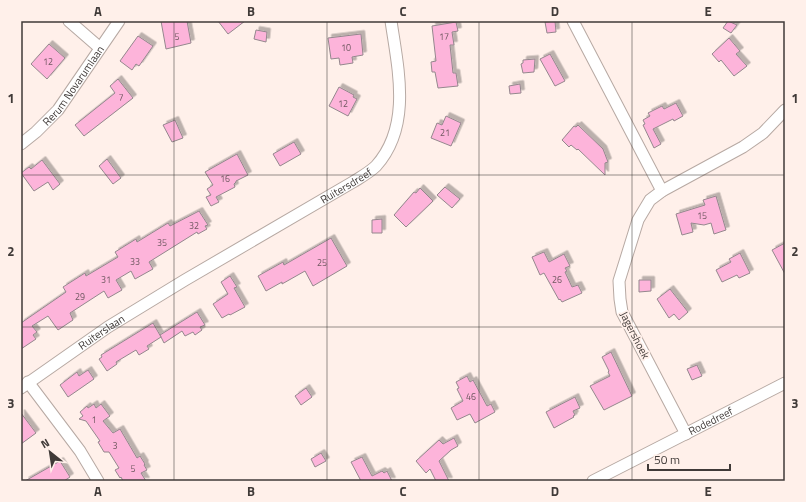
<svg xmlns="http://www.w3.org/2000/svg" width="806" height="502" viewBox="0 0 806 502" font-family="'Titillium Web',sans-serif">
<style>
.building{fill:#fdb4da;stroke:#94878d;filter:url(#shadow)}
.lines{fill:none;stroke-linecap:round;stroke-linejoin:round}
.street-casing{stroke:#b7a9a3;stroke-width:13}
.street{stroke:#fff;stroke-width:11}
.grid{fill:none;stroke:#403a38;stroke-width:1;stroke-opacity:0.55}
.labels{text-anchor:middle;dominant-baseline:central;stroke-width:3.5;stroke-linejoin:round;paint-order:stroke}
.number-label{font-size:9px;fill:#6f5860}
.street-label{font-size:11px;fill:#403a38;stroke:#fff0ea}
.neatline{fill:none;stroke:#403a38;stroke-width:1.5}
.grid-label{font-size:13px;text-anchor:middle;font-weight:bold;fill:#403a38}
</style>
<defs>
<filter id="shadow"><feDropShadow dx="3.5" dy="-3.5" stdDeviation="0" flood-color="#0004"/></filter>
</defs>
<rect width="100%" height="100%" fill="#fff0ea"/>
<g class="building">
<path d="M161 21H187L191 43 166 49Z"/>
<path d="M218 21H245L228 34Z"/>
<path d="M555 21 556 32 547 33 545 22Z"/>
<path d="M728 21 737 25 731 33 723 28Z"/>
<path d="M456 22 458 31 452 32 454 45H450L453 73H456L458 86 438 88 435 72H432L431 62 436 61 432 26Z"/>
<path d="M256 30 267 32 266 42 254 39Z"/>
<path d="M361 34 363 55 352 57 353 63 340 65 339 58 331 59 328 38Z"/>
<path d="M138 36 153 46 139 66 136 64 132 70 120 61Z"/>
<path d="M729 38 740 51 736 54 747 66 734 76 721 60 719 62 712 54Z"/>
<path d="M49 44 65 58 47 79 31 64Z"/>
<path d="M550 54 565 81 555 86 540 59Z"/>
<path d="M535 59 534 72 523 73 521 64 523 63V60Z"/>
<path d="M118 79 133 98 84 136 75 125 115 93 110 86Z"/>
<path d="M520 84 521 93 510 94 509 86Z"/>
<path d="M339 87 354 95 353 97 357 99 348 116 329 106Z"/>
<path d="M676 103 683 116 674 121 673 119 653 129 661 144 654 148 643 125 645 124 643 120 650 116 648 113 662 106 664 109Z"/>
<path d="M446 116 461 123 451 146 431 138 437 123 442 125Z"/>
<path d="M175 120 183 138 172 142 163 125Z"/>
<path d="M578 125 603 149 608 162 605 163V175L578 149 577 150 571 145 569 147 562 140 574 126 576 127Z"/>
<path d="M294 142 301 154 280 166 273 154Z"/>
<path d="M237 154 248 175 236 181V182L234 184 235 187 216 197 219 202 211 206 206 197 211 195 207 189 213 185 205 172Z"/>
<path d="M107 159 121 178 113 184 99 166Z"/>
<path d="M42 160 60 184 53 190 48 182 34 191 21 173 29 167 31 169Z"/>
<path d="M445 187 460 199 452 208 437 195Z"/>
<path d="M420 188 433 201 406 227 394 215 414 192 416 193Z"/>
<path d="M716 196 726 230 714 234 711 223 704 225 691 223 693 232 682 235 676 214 705 205 703 200Z"/>
<path d="M199 211 208 225 205 226 207 229 198 234 197 232 149 262 153 269 135 279 131 271 116 280 122 290 108 298 104 291 70 313 73 320 58 330 48 316 32 326 37 332 33 335 36 339 21 349V323L66 292 63 287 85 273 86 276 118 257 115 252 136 239 137 242 168 223 170 226Z"/>
<path d="M382 219V233H372V220Z"/>
<path d="M331 238 347 266 313 286 305 271 282 284V282L266 291 258 276 283 262 284 265Z"/>
<path d="M785 243V274L772 250Z"/>
<path d="M544 252 549 262 564 254 570 266 565 268 567 271 565 272 572 287 578 285 582 293 562 302 560 299 559 300 544 273 540 275 532 257Z"/>
<path d="M740 253 750 273 739 278 737 275 722 282 716 270 731 262 729 259Z"/>
<path d="M230 276 237 287 234 288 245 307 230 315 229 314 222 318 213 304 228 294 221 282Z"/>
<path d="M639 280H651V291L639 292Z"/>
<path d="M670 289 688 312 679 320 674 314 669 318 657 299Z"/>
<path d="M197 312 205 325 200 327 202 330 195 335 193 332 185 336 182 331 164 343 160 335Z"/>
<path d="M153 323 161 337 147 346 149 349 139 355 136 350 116 362 117 364 107 371 99 359 102 357 101 355Z"/>
<path d="M611 352 632 396 604 410 590 386 610 376 608 372 609 371 602 357Z"/>
<path d="M697 365 702 376 692 380 687 369Z"/>
<path d="M88 370 94 379 68 397 60 385 77 372 79 376Z"/>
<path d="M467 376 470 382 473 380 487 406 491 404 495 412 475 423 470 414 457 420 451 408 463 401 457 389 459 388 456 382Z"/>
<path d="M306 388 312 397 301 405 295 396Z"/>
<path d="M575 397 580 408 573 411 575 415 573 416 574 417 554 428 546 412Z"/>
<path d="M94 404 96 408 101 404 110 416 103 421 113 433 120 429 137 458 140 456 145 464 144 465 147 470 141 473 146 481H123L121 477 120 478 115 470 119 468 109 452H104L98 442 100 441 86 421 79 419 83 416 80 412 87 406 88 408Z"/>
<path d="M21 413 36 433 21 444Z"/>
<path d="M454 438 458 446 451 450 439 461 449 481H436L430 469 426 473 416 461 439 440 443 444Z"/>
<path d="M321 453 326 461 315 467 311 459Z"/>
<path d="M362 457 372 476 382 471 384 473 387 471 392 481H361L351 462Z"/>
<path d="M60 461 70 477 64 481H25Z"/>
</g>
<g class="lines">
<g class="street-casing">
<g id="street">
<path d="M69 21 100 48"/>
<path d="M573 21 662 191"/>
<path id="s1" d="M21 144 36 132 58 110 119 21"/>
<path d="M28 382 80 451 98 481"/>
<path id="s2" d="M21 388 108 327 185 280 353 182C361 177 370 172 376 166 412 126 398 69 391 21"/>
<path d="M686 434 622 312 620 299 619 281 638 220 650 200 662 191 743 147 763 133 785 110"/>
<path id="s3" d="M593 481 785 383"/>
</g>
</g>
<use href="#street" class="street"/>
</g>
<path class="grid" d="M174 21V481M327 21V481M479 21V481M632 21V481M21 175H785M21 327H785"/>
<g class="labels">
<g class="number-label">
<text x="177" y="36">5</text>
<text x="444" y="36">17</text>
<text x="346" y="47">10</text>
<text x="48" y="61">12</text>
<text x="121" y="97">7</text>
<text x="343" y="103">12</text>
<text x="445" y="132">21</text>
<text x="225" y="178">16</text>
<text x="702" y="215">15</text>
<text x="194" y="225">32</text>
<text x="162" y="242">35</text>
<text x="135" y="261">33</text>
<text x="322" y="262">25</text>
<text x="106" y="279">31</text>
<text x="557" y="279">26</text>
<text x="80" y="296">29</text>
<text x="471" y="396">46</text>
<text x="94" y="419">1</text>
<text x="115" y="445">3</text>
<text x="133" y="468">5</text>
</g>
<g class="street-label">
<text stroke="none"><textPath href="#s1" startOffset="79">Rerum Novarumlaan</textPath></text>
<text stroke="none"><textPath href="#s2" startOffset="383">Ruitersdreef</textPath></text>
<text stroke="none"><textPath href="#s2" startOffset="98">Ruiterslaan</textPath></text>
<text transform="translate(635 335) rotate(63)">Jagershoek</text>
<text stroke="none"><textPath href="#s3" startOffset="132">Rodedreef</textPath></text>
</g>
</g>
<rect width="806" height="502" fill="none" stroke="#fff0ea" stroke-width="44"/>
<g transform="translate(50 452) rotate(330)" stroke="#fff0ea" stroke-width="3" paint-order="stroke">
<path d="M0-3L7 15L0 10L-7 15Z" fill="#403a38"/>
<text y="-6" font-size="11" font-weight="bold" text-anchor="middle" fill="#403a38">N</text>
</g>
<path d="M648 464v6h82v-6" fill="none" stroke="#403a38" stroke-width="2"/>
<text x="654" y="464" font-size="12" fill="#403a38" stroke="#fff0ea" stroke-width="3" paint-order="stroke">50 m</text>
<rect x="22" y="22" width="762" height="458" class="neatline"/>
<g class="grid-label">
<text x="98" y="16">A</text>
<text x="251" y="16">B</text>
<text x="403" y="16">C</text>
<text x="555" y="16">D</text>
<text x="708" y="16">E</text>
<text x="11" y="103">1</text>
<text x="795" y="103">1</text>
<text x="11" y="256">2</text>
<text x="795" y="256">2</text>
<text x="11" y="408">3</text>
<text x="795" y="408">3</text>
<text x="98" y="496">A</text>
<text x="251" y="496">B</text>
<text x="403" y="496">C</text>
<text x="555" y="496">D</text>
<text x="708" y="496">E</text>
</g>
</svg>
